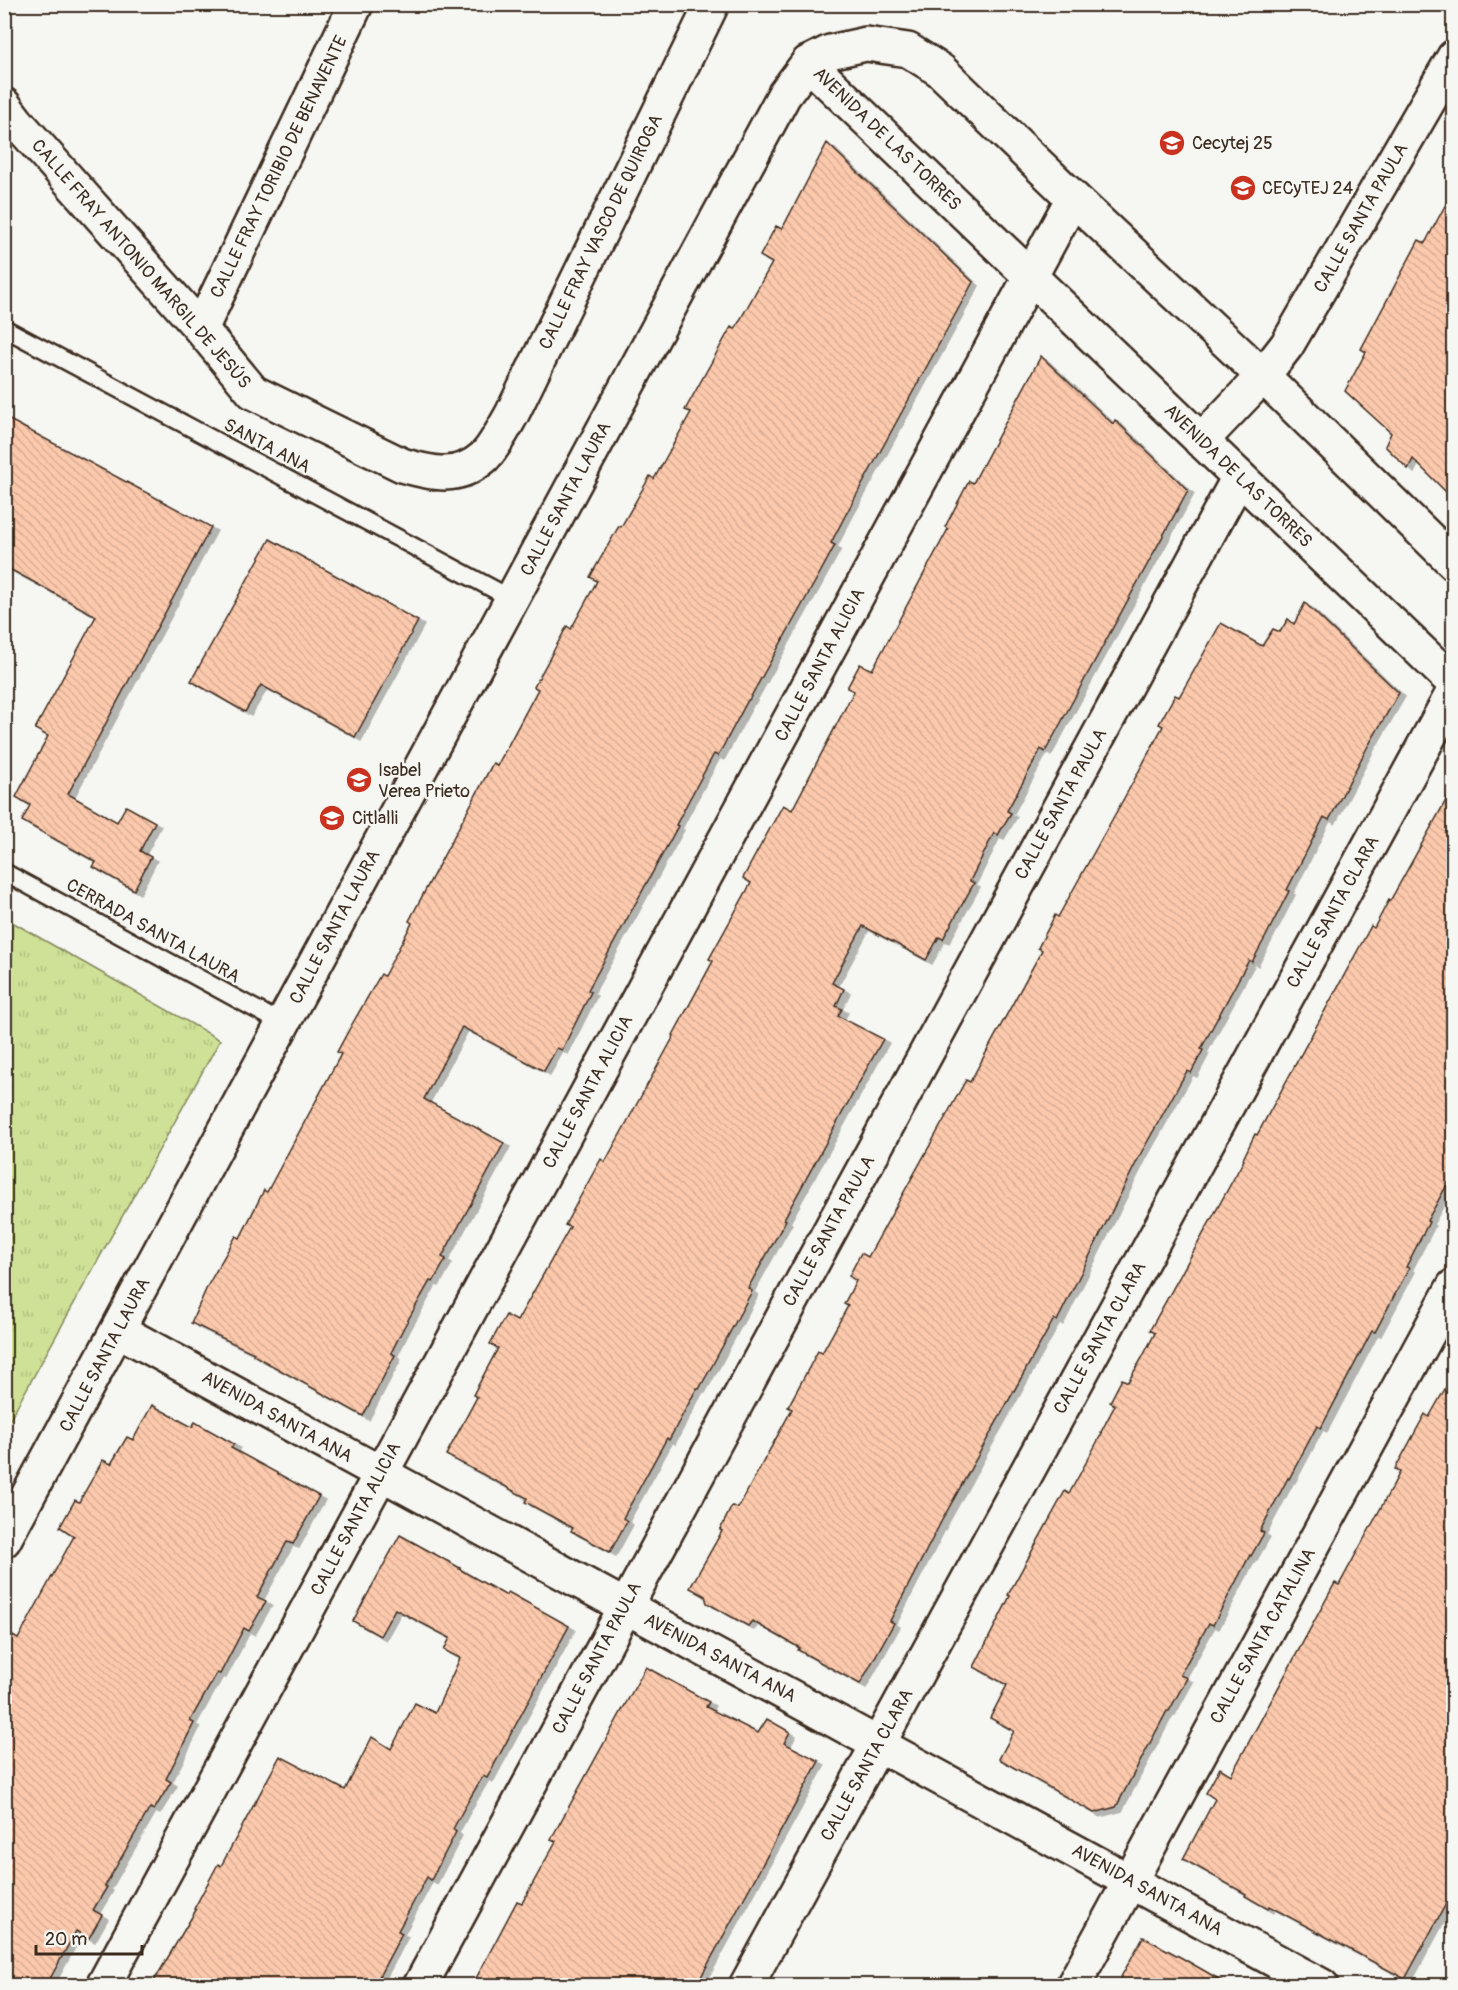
<svg xmlns="http://www.w3.org/2000/svg" width="1458" height="1990" viewBox="0 0 1458 1990" font-family="Pangolin,sans-serif">
<style>
.park{fill:url(#park-tufts);stroke:#84865a;stroke-width:1.5}
.building{fill:url(#building-back-hatch);stroke:#3b2a1e;stroke-width:1.5;filter:url(#shadow)}
.lines{fill:none;stroke-linecap:round;stroke-linejoin:round}
.lane-casing{stroke:#3b2a1e;stroke-width:21}
.street-casing{stroke:#3b2a1e;stroke-width:38}
.lane{stroke:#f6f6f2;stroke-width:16}
.street{stroke:#f6f6f2;stroke-width:33}
.labels{text-anchor:middle;dominant-baseline:central;stroke-width:5;stroke-linejoin:round;paint-order:stroke}
.street-label{font-size:18px;fill:#3b2a1e;stroke:#f6f6f2}
.poi-label{font-size:18px;fill:#3b2a1e;stroke:#f6f6f2;text-anchor:start}
</style>
<defs>
<pattern id="park-tufts" width="24" height="20" patternUnits="userSpaceOnUse" patternTransform="scale(1.5)"><rect width="24" height="20" fill="#cee196"/><path d="M3 7l-1-3M5 7V3M7 7l1-3M15 17l-1-3M17 17v-4M19 17l1-3" fill="none" stroke="#b2c181"/></pattern>
<pattern id="building-back-hatch" width="6" height="6" patternUnits="userSpaceOnUse" patternTransform="scale(1.5)"><rect width="6" height="6" fill="#fcc9ad"/><path d="M-1 5l2 2M0 0l6 6M5-1l2 2" fill="none" stroke="#d9ad94"/></pattern>
<filter id="shadow"><feDropShadow dx="6" dy="4" stdDeviation="0" flood-color="#0004"/></filter>
</defs>
<rect width="100%" height="100%" fill="#f6f6f2"/>
<filter id="ink" filterUnits="userSpaceOnUse"><feTurbulence type="fractalNoise" baseFrequency=".0167" numOctaves="2"/><feDisplacementMap in="SourceGraphic" scale="12" xChannelSelector="R" yChannelSelector="G"/><feConvolveMatrix kernelMatrix="1 2 1 2 8 2 1 2 1" color-interpolation-filters="sRGB"/></filter>
<g filter="url(#ink)">
<path class="park" d="M5 918 220 1040 5 1428Z"/>
<g class="building">
<path d="M827 143 973 282 845 516 831 543 835 545 820 573 749 700H748L718 756 714 754 689 800 676 825 678 826 588 990 591 992 562 1050 557 1048 544 1071 462 1027 438 1072 424 1099 504 1143 442 1257 446 1259 433 1282 430 1281 404 1327 391 1353 395 1355 363 1416 253 1355 254 1353 191 1323 208 1285 236 1236 240 1238 264 1190 267 1192 341 1054 337 1052 351 1026 381 974 384 976 412 923 409 921 493 763 497 766 538 689 534 687 567 626 571 629 597 581 590 577 619 526 621 527 650 476 654 479 691 412 685 410 731 327 735 329 772 263 760 256 776 226 782 229Z"/>
<path d="M1454 189V500L1413 459 1408 469 1385 446 1391 433 1345 391 1366 352 1361 349 1419 240 1425 243Z"/>
<path d="M1041 356 1113 424 1115 420 1188 490 1045 752 1041 749 1007 811 1011 813 998 835 994 833 970 881 974 883 943 939 939 937 926 960 863 926 832 983 844 989 836 1006 842 1009 838 1016 883 1039 784 1219 786 1220 748 1288 752 1291 712 1366 699 1389 697 1388 669 1440 667 1438 623 1518 627 1521 610 1552 571 1531 573 1528 525 1502 527 1498 446 1455 477 1397 473 1395 498 1348 490 1344 506 1315 517 1321 570 1227 565 1225 585 1188 601 1159 605 1162 674 1036 673 1035 713 961 709 959 751 883 743 878 757 852 783 805 792 810 854 691 847 688 860 664 872 670 948 529 945 527 969 481 973 483Z"/>
<path d="M4 417 211 527 68 794 117 822 126 806 155 822 140 851 151 857 134 890 93 867 96 862 22 821 30 805 16 797 48 736 35 729 96 616 4 566Z"/>
<path d="M270 539 418 621 355 737 261 685 245 712 191 681Z"/>
<path d="M1305 603 1399 693 1368 746 1329 820 1324 817 1287 890 1289 891 1265 938 1252 962 1249 960 1211 1030 1201 1049 1203 1050 1191 1073 1187 1071 1140 1155 1057 1321 1054 1319 941 1522 890 1621 894 1623 860 1684 798 1650 800 1648 752 1621 748 1626 707 1603 705 1596 690 1588 722 1531 720 1530 732 1506 738 1508 792 1409 788 1407 818 1351 822 1353 848 1306 844 1304 856 1281 849 1276 861 1253 868 1257 966 1080 970 1082 1042 950 1038 948 1055 915 1058 917 1133 782 1163 726 1159 724 1175 695 1179 697 1221 623 1262 646 1273 629 1280 632 1288 619 1294 624Z"/>
<path d="M1454 786V1172L1427 1221 1429 1222 1406 1267 1409 1268 1375 1332 1372 1331 1321 1428 1317 1426 1289 1479 1288 1478 1260 1531 1264 1533 1251 1556 1250 1555 1213 1625 1209 1623 1180 1675 1187 1678 1169 1711H1167L1116 1807 1094 1813 999 1759 1014 1731 990 1718 1007 1685 974 1667 1010 1596 1008 1595 1065 1491 1069 1494 1102 1433 1101 1432 1115 1405 1110 1402 1122 1379 1128 1382 1142 1358 1155 1333 1150 1330 1244 1160 1243 1159 1255 1134 1257 1135 1371 926 1374 928 1389 900 1390 901Z"/>
<path d="M1454 1373V1889L1405 1979 1269 1906 1268 1909 1245 1896 1246 1894 1183 1859 1215 1799 1206 1793 1220 1768 1231 1775 1335 1583 1339 1585 1370 1528 1400 1472 1395 1469 1425 1414 1429 1417Z"/>
<path d="M152 1405 192 1427 195 1422 234 1444 231 1448 319 1496 293 1544 287 1542 257 1597 266 1601 249 1631 244 1628 220 1674 217 1673 190 1721 194 1723 166 1779 171 1782 154 1810 150 1808 105 1886 107 1887 93 1910 102 1915 89 1938 76 1931 46 1986H4V1631L18 1639 74 1536 60 1527 75 1500 79 1502 103 1460 111 1464 127 1437 133 1440Z"/>
<path d="M400 1535 460 1568 459 1569 505 1595 508 1592 569 1626 487 1778 483 1776 467 1803 453 1829 456 1832 431 1880 427 1877 398 1931 402 1933 374 1986H151L196 1910 194 1909 218 1864 221 1866 280 1756 345 1790 372 1737 391 1749 415 1703 435 1713 460 1658 444 1650 450 1638 395 1609 380 1636 353 1621Z"/>
<path d="M646 1667 709 1702 706 1707 758 1733 767 1719 790 1732 784 1743 819 1761 696 1986H472L517 1901 522 1903 556 1841 551 1839Z"/>
<path d="M1143 1937 1182 1958 1231 1986H1116Z"/>
</g>
<g class="lines">
<g class="lane-casing">
<g id="lane">
<path d="M4 328 512 599"/>
<path d="M4 872 283 1024"/>
</g>
</g>
<g class="street-casing">
<g id="street">
<path d="M808 63 1454 683"/>
<path d="M4 105 17 122 201 329 253 392 402 465C433 474 458 480 484 457 494 448 505 426 512 414L712 4"/>
<path d="M201 329 356 4"/>
<path d="M1201 441 1263 376 1287 345 1454 57"/>
<path d="M118 1330 1322 1986"/>
<path d="M4 1540 784 95 808 63 830 52 866 44 908 50 940 70 1073 198 1263 376 1454 563"/>
<path d="M103 1986 1073 198"/>
<path d="M420 1986 1239 477"/>
<path d="M746 1986 1454 691"/>
<path d="M1073 1986 1454 1286"/>
</g>
</g>
<use href="#lane" class="lane"/>
<use href="#street" class="street"/>
</g>
</g>
<defs>
<g id="university-disc" transform="scale(1.35)"><circle r="9.5" fill="#c8321e" stroke="#f6f6f2"/><path d="M0-5L7-2L0 1L-7-2ZM-4 1L0 2.5L4 1V4Q0 6-4 4Z" fill="#fff"/></g>
<g id="school-disc" transform="scale(1.35)"><circle r="9.5" fill="#c8321e" stroke="#f6f6f2"/><path d="M0-5L7-2L0 1L-7-2ZM-4 1L0 2.5L4 1V4Q0 6-4 4Z" fill="#fff"/></g>
</defs>
<g fill-rule="evenodd">
<use href="#university-disc" x="1172" y="143"/>
<use href="#university-disc" x="1243" y="188"/>
<use href="#school-disc" x="359" y="780"/>
<use href="#school-disc" x="332" y="818"/>
</g>
<g class="labels">
<g class="street-label">
<text transform="translate(887 139) rotate(44)">AVENIDA DE LAS TORRES</text>
<text transform="translate(279 167) rotate(-64)">CALLE FRAY TORIBIO DE BENAVENTE</text>
<text transform="translate(1361 218) rotate(-60)">CALLE SANTA PAULA</text>
<text transform="translate(601 232) rotate(-64)">CALLE FRAY VASCO DE QUIROGA</text>
<text transform="translate(141 264) rotate(49)">CALLE FRAY ANTONIO MARGIL DE JESÚS</text>
<text transform="translate(267 446) rotate(28)">SANTA ANA</text>
<text transform="translate(1238 476) rotate(44)">AVENIDA DE LAS TORRES</text>
<text transform="translate(566 499) rotate(-62)">CALLE SANTA LAURA</text>
<text transform="translate(820 665) rotate(-62)">CALLE SANTA ALICIA</text>
<text transform="translate(1061 804) rotate(-61)">CALLE SANTA PAULA</text>
<text transform="translate(1333 912) rotate(-61)">CALLE SANTA CLARA</text>
<text transform="translate(335 927) rotate(-62)">CALLE SANTA LAURA</text>
<text transform="translate(153 931) rotate(29)">CERRADA SANTA LAURA</text>
<text transform="translate(588 1092) rotate(-62)">CALLE SANTA ALICIA</text>
<text transform="translate(829 1231) rotate(-61)">CALLE SANTA PAULA</text>
<text transform="translate(1100 1338) rotate(-61)">CALLE SANTA CLARA</text>
<text transform="translate(105 1355) rotate(-62)">CALLE SANTA LAURA</text>
<text transform="translate(277 1417) rotate(29)">AVENIDA SANTA ANA</text>
<text transform="translate(356 1519) rotate(-62)">CALLE SANTA ALICIA</text>
<text transform="translate(1263 1636) rotate(-61)">CALLE SANTA CATALINA</text>
<text transform="translate(597 1658) rotate(-62)">CALLE SANTA PAULA</text>
<text transform="translate(720 1658) rotate(28)">AVENIDA SANTA ANA</text>
<text transform="translate(867 1765) rotate(-61)">CALLE SANTA CLARA</text>
<text transform="translate(1147 1890) rotate(29)">AVENIDA SANTA ANA</text>
</g>
<g class="poi-label">
<text x="1192" y="143">Cecytej 25</text>
<text x="1262" y="188">CECyTEJ 24</text>
<text x="378" y="770">Isabel<tspan x="378" dy="21">Verea Prieto</tspan></text>
<text x="352" y="818">Citlalli</text>
</g>
</g>
<rect width="1458" height="1990" fill="none" stroke="#f6f6f2" stroke-width="24"/>
<rect x="12" y="12" width="1434" height="1966" fill="none" stroke="#3b2a1e" stroke-width="2" filter="url(#ink)"/>
<path d="M36 1945v9h106v-9" fill="none" stroke="#3b2a1e" stroke-width="3"/>
<text x="45" y="1945" font-size="18" fill="#3b2a1e" stroke="#f6f6f2" stroke-width="4.5" paint-order="stroke">20 m</text>
</svg>
